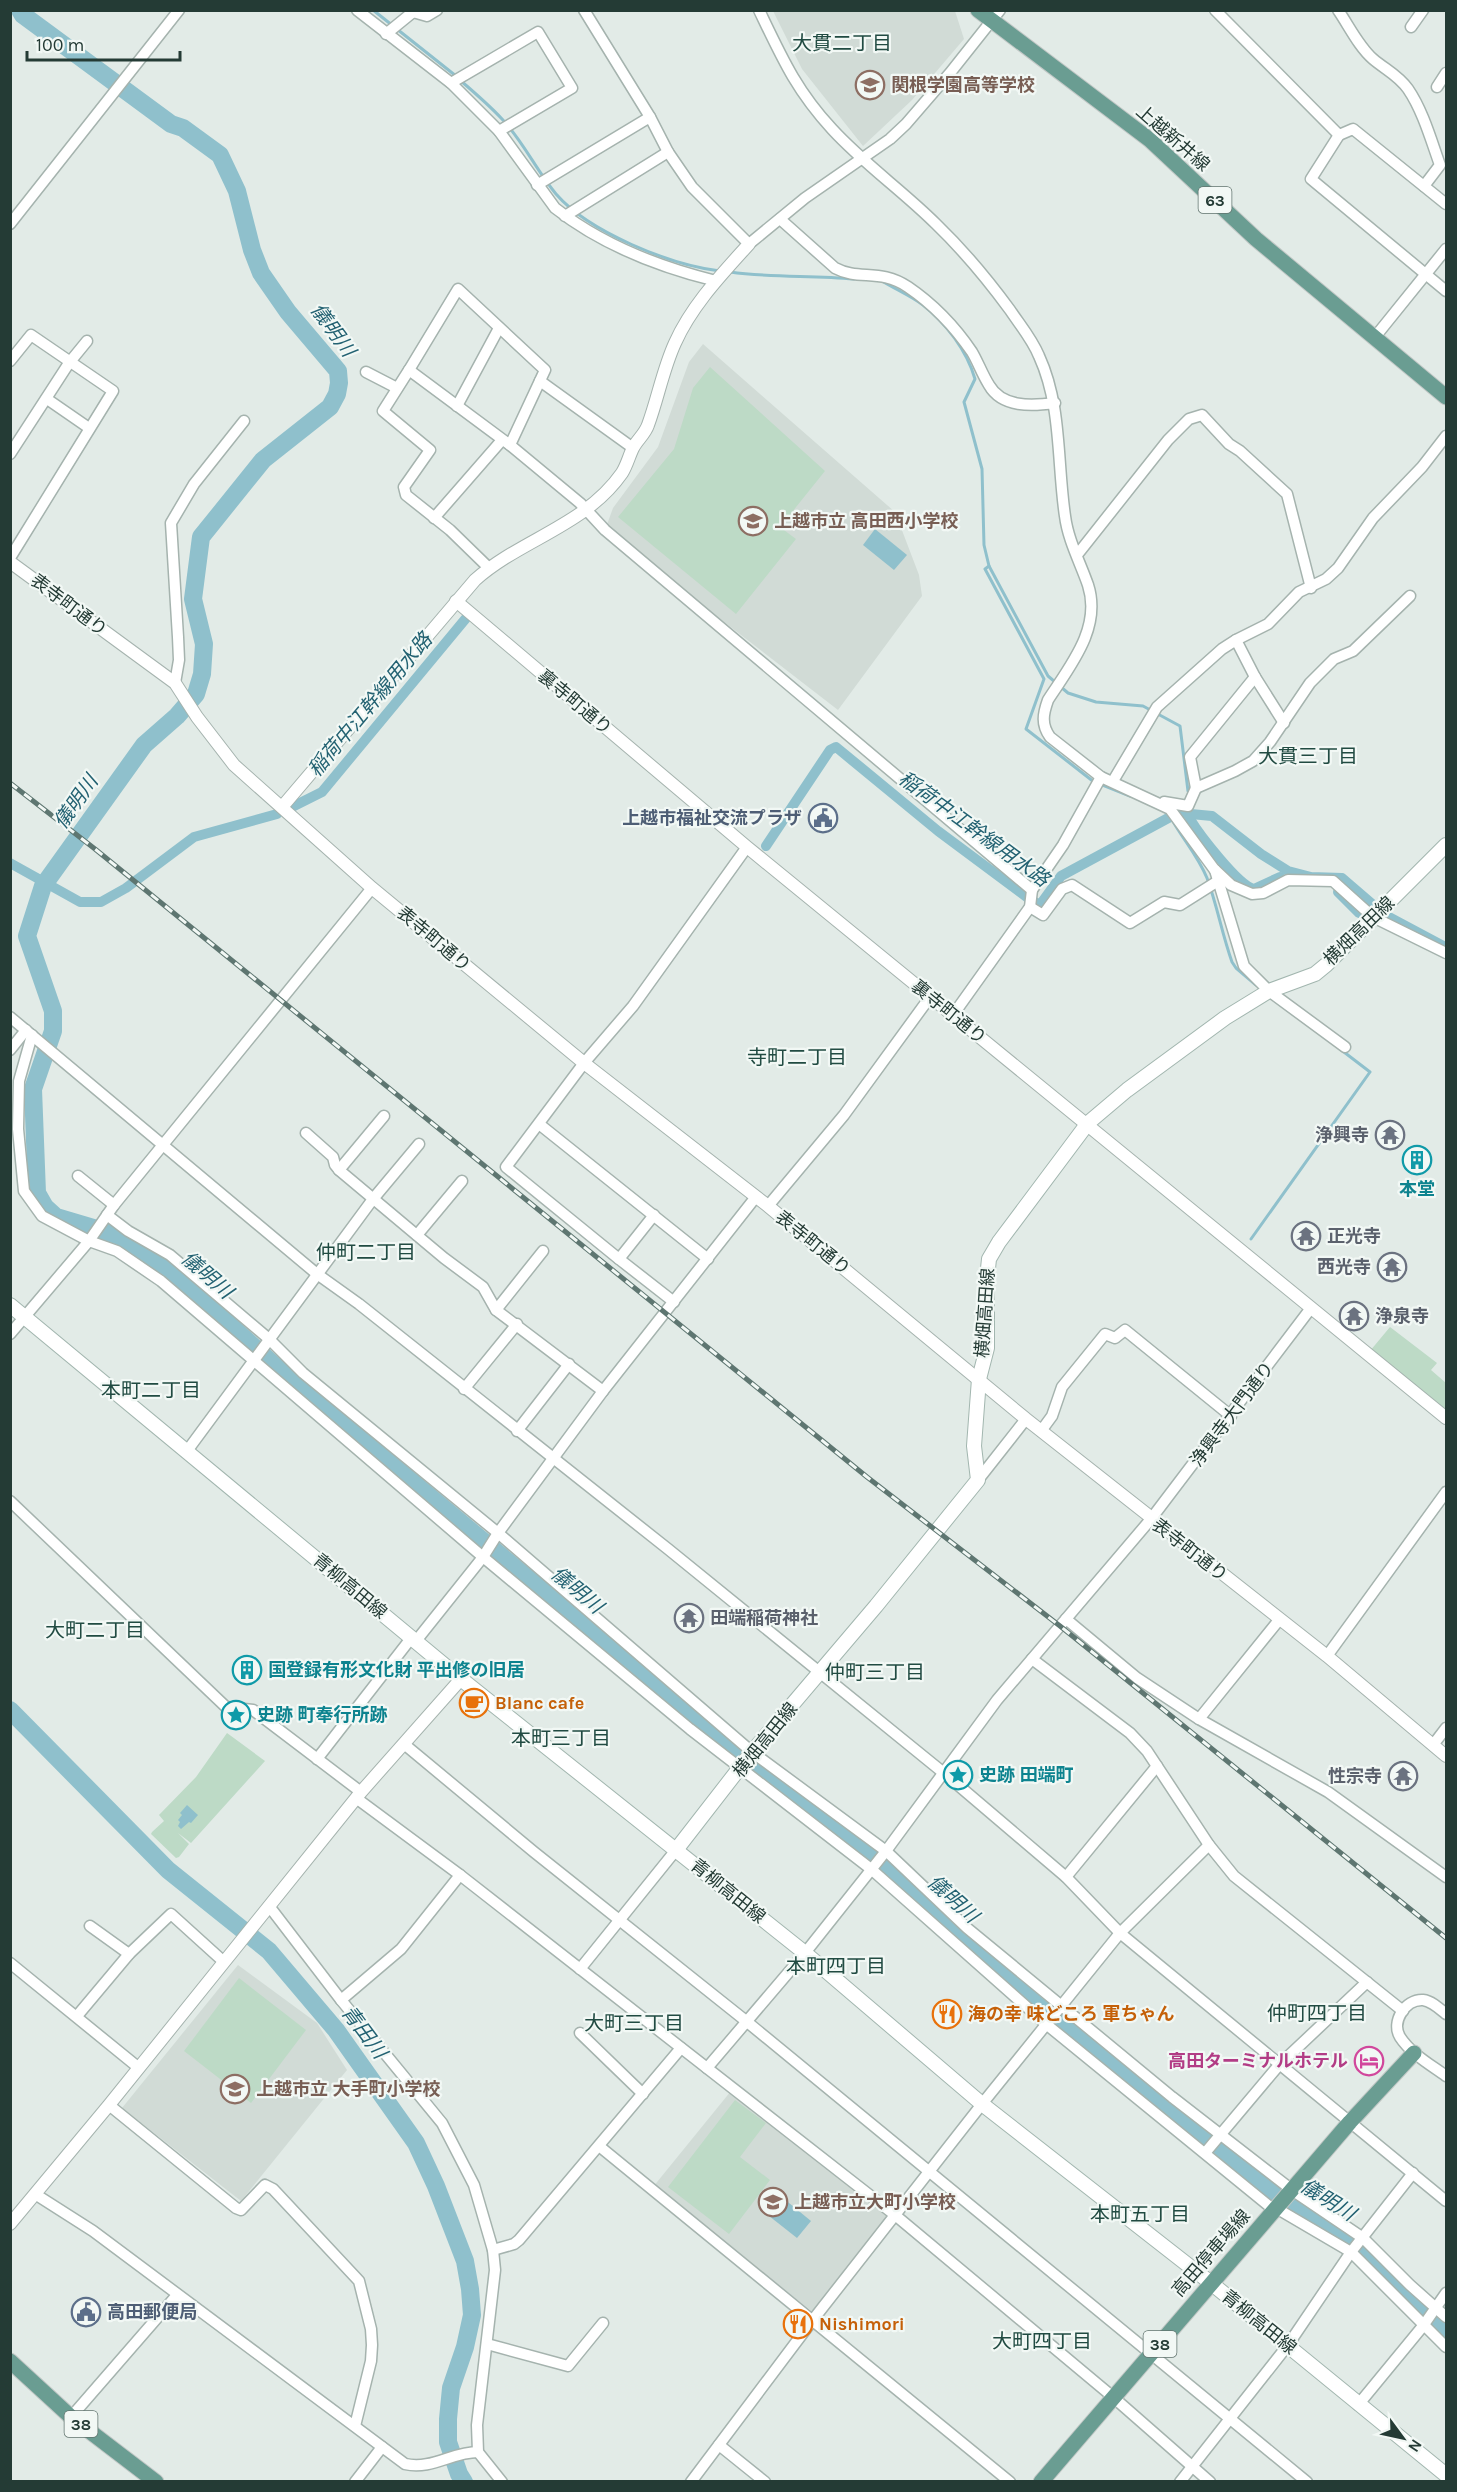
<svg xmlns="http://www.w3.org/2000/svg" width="1457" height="2492" viewBox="0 0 1457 2492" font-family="Karla,'Noto Sans JP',sans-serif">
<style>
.built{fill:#d1dbd6}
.green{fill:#bddac6}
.water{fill:#8fc0cc}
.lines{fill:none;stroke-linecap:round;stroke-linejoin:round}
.stream{stroke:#8fc0cc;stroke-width:3}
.canal{stroke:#8fc0cc;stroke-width:10}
.river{stroke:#8fc0cc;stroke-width:18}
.minor-casing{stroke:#a5b3ae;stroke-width:13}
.tertiary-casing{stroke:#a5b3ae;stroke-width:14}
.secondary-casing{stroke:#a2b6af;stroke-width:16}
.primary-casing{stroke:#c2c8c6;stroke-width:17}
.minor{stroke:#fff;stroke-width:10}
.tertiary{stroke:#fff;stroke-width:12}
.secondary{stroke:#fff;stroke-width:14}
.primary{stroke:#6a9d92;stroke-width:15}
.rail-casing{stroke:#5e7671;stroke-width:5}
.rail{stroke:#f2f8f5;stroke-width:3;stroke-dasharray:9;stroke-linecap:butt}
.labels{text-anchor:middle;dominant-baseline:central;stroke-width:4.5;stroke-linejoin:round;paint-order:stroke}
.shield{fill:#f2f8f5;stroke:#62746f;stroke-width:1.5}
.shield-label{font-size:16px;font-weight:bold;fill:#243b35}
.education-label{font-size:18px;font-weight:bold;fill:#785e54;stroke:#f2f8f5;text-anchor:start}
.street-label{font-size:18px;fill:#243b35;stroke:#f2f8f5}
.service-label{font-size:18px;font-weight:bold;fill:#4e5e75;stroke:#f2f8f5;text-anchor:end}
.worship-label{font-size:18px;font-weight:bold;fill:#5b616d;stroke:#f2f8f5;text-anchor:end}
.culture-label{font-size:18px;font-weight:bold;fill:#0d838f;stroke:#f2f8f5;text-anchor:start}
.food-label{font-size:18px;font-weight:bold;fill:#c56008;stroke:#f2f8f5;text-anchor:start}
.hotel-label{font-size:18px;font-weight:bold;fill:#b23c85;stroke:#f2f8f5;text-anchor:end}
.neighbourhood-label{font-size:20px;fill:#214b42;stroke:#f2f8f5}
.water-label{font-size:20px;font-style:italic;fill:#236272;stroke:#f2f8f5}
</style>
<rect width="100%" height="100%" fill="#e2ebe7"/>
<g class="built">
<path d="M773 11H955L964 39 912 100 863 146 802 69Z"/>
<path d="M703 344 895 512 919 575 922 596 838 710 605 530 613 508 658 447 689 362Z"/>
<path d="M238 1965 317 2023 347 2070 241 2201 122 2108Z"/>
<path d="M731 2091 893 2217 818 2316 653 2187Z"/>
</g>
<g class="green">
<path d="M710 367 825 471 780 527 796 539 736 614 618 517 674 449 693 388Z"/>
<path d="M1390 1327 1437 1363 1431 1370 1446 1383V1410L1370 1351Z"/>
<path d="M227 1733 265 1761 191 1843 178 1833 189 1844 179 1857 176 1858 151 1834 152 1832 164 1821 159 1815 196 1777Z"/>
<path d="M239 1978 306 2030 251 2103 184 2051Z"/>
<path d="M735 2100 766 2123 740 2157 770 2180 729 2234 668 2187Z"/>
</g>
<g class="water">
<path d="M875 529 907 555 894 570 863 545Z"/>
<path d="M187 1805 198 1815 191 1823 189 1822 181 1829 178 1826 180 1822 178 1820 182 1815 180 1813Z"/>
<path d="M778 2194 811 2221 797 2238 764 2212Z"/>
</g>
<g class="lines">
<g class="stream">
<path d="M373 10 456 76"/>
<path d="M461 81C475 93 489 105 502 119 523 141 536 170 556 194 589 232 670 265 720 271"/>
<path d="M730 272C772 278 812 275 854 279"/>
<path d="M882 281C895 289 911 296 923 305 946 323 967 351 975 379L964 402 982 469 984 545 989 566 985 569 1044 679 1026 729 1094 782"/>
<path d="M989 566 1048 676 1068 693 1096 702 1143 706 1180 726 1188 791"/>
<path d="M1100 784 1130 796"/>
<path d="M1190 809V819"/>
<path d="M1171 818C1182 838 1198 856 1207 878 1217 905 1222 934 1232 962L1236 968 1256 985"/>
<path d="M1251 1239 1370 1072 1340 1049"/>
</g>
<g class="canal">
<path d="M294 806 322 792 467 617"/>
<path d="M1190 819C1199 834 1238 885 1254 889L1280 877"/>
<path d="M766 846 830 750 836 747 938 831 1028 898 1040 905 1061 876 1172 816 1180 813 1212 816 1261 854 1288 871 1311 877 1342 878 1385 915 1445 947"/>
<path d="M10 863 80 902H101L126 888 194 837 277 814"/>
<path d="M1338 892 1359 913"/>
</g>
<g class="river">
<path d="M20 10 23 15 171 124 183 128 220 155 237 191 252 250 261 273 288 312 338 371 339 383 337 394 330 407 263 460 201 537 193 599 204 644 202 674 196 694 177 716 144 745 43 886 27 936 53 1011V1031L33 1089 37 1193 45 1207 56 1217 120 1236 171 1272 298 1387 717 1736 882 1864 1033 2002 1289 2203 1367 2250 1446 2332"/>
<path d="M10 1710 168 1870 269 1951 336 2030 416 2143 436 2186 465 2261 470 2289 472 2315 465 2347 451 2388 448 2419V2442L459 2474 464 2482"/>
</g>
<g class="minor-casing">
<g id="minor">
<path d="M357 10 451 83 499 131 555 208C602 245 659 267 716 281"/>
<path d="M584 10 650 117 668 152 692 187 749 244 805 198 890 139 906 124 950 73 1000 10"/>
<path d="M759 10C782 58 796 90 832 129 864 164 903 191 936 224 963 250 988 280 1010 310 1020 325 1032 339 1039 356 1062 406 1057 463 1065 516 1068 540 1080 562 1088 585 1102 628 1070 666 1048 700 1043 714 1041 724 1050 737L1101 777 1170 809 1214 869 1231 885 1252 894 1263 893 1288 880 1333 881 1373 917 1446 953"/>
<path d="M1215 10 1339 135 1353 129 1446 204"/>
<path d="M1338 10C1349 26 1359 47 1373 59 1386 70 1398 75 1408 89 1423 111 1431 140 1440 165L1424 186"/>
<path d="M1411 27 1423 10"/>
<path d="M386 34 413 12 427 16 437 10"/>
<path d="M451 83 538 32 572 88 499 131"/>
<path d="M1437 87 1446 73"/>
<path d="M1339 135 1311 179 1446 291"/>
<path d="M537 185 650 117"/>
<path d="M565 216 668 152"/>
<path d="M780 219 835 268C859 281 880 268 908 287 933 304 955 327 972 352 978 362 982 374 989 385 1002 408 1032 406 1055 403"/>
<path d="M10 224 179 10"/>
<path d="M1375 337 1446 249"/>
<path d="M10 361 31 335 113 391 10 558"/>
<path d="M409 370 458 289 545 370 510 445"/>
<path d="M366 372 397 388"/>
<path d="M540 381 633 448"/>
<path d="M47 399 89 428"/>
<path d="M457 406 499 328"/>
<path d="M10 454 69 363 87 341"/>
<path d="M434 518 502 440"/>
<path d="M1077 555 1168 440 1189 419 1202 415 1229 444 1240 451 1287 494 1311 588"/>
<path d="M489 568 450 530 406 495 404 487 430 450 383 411 409 370 510 445 580 503 605 530 1032 890"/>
<path d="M1236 640 1255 677 1284 723"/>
<path d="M1255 677 1190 757 1196 788 1235 771 1253 761 1270 742 1310 683 1334 659 1353 651 1410 596"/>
<path d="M175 683 179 660 178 637 171 523 194 484 244 421"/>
<path d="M1113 781 1157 707 1222 649 1236 640 1268 624 1299 592 1326 579 1338 568 1373 518 1422 467 1446 436"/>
<path d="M1164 802 1188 806 1196 788"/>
<path d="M1215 870 1244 966 1269 991 1345 1047"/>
<path d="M1030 907 1043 915 1062 889 1072 885 1130 923 1164 902 1180 905 1218 881"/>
<path d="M953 1015 1030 907 1032 890 1063 845 1101 777"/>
<path d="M10 1017 317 1274 359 1304 668 1549 945 1774 1066 1877 1120 1933 1446 2201"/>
<path d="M32 1035 19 1081 18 1129 24 1191 42 1216 89 1241 117 1251 161 1281 483 1557 690 1729 871 1869 1046 2024 1274 2210"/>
<path d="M10 1050 26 1030"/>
<path d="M539 1124 708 1259"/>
<path d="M306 1133 333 1157 335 1165 339 1170 444 1258 483 1287 496 1310 603 1391"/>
<path d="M339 1170 384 1116"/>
<path d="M78 1176 114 1205"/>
<path d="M768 1206 844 1115 930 997"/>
<path d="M107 1215 128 1231 170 1255 269 1339 303 1373 498 1533 752 1752 886 1851 967 1928 1172 2097 1292 2190 1363 2238 1410 2285 1446 2317"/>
<path d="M654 1215 619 1259 506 1167 584 1063 633 1006 747 847"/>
<path d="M417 1235 462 1181"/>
<path d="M619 1259 674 1302"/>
<path d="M496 1310 543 1251"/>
<path d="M10 1334 89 1241 114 1205 372 888"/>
<path d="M464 1389 517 1324"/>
<path d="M517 1431 569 1364"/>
<path d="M1041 1431 1052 1416 1062 1387 1105 1334 1115 1338 1125 1330 1231 1416"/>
<path d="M187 1451 373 1199 419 1144"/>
<path d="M978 1480 1026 1419"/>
<path d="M10 1501 226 1707 253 1710 361 1792"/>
<path d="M1066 1619 1137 1678 1199 1719 1328 1792 1446 1877"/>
<path d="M416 1641 483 1557 498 1533 603 1391 755 1198"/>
<path d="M1327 1656 1446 1492"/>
<path d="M1032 1659 1130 1733 1147 1751 1209 1845 1234 1876 1403 2011"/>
<path d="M1199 1719 1279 1620"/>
<path d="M404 1744 534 1852 746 2021 1307 2482"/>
<path d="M1433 1745 1446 1728"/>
<path d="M317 1759 412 1637"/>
<path d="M356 1798 460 1875 895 2215 1113 2397 1210 2482"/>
<path d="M1066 1877 1157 1766"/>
<path d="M269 1906 341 2000 442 2123 474 2185 493 2250 495 2270 477 2425 478 2452 502 2482"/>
<path d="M90 1926 129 1954"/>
<path d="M10 1963 139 2068"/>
<path d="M580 1969 676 1850"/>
<path d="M341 2000 401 1949 460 1875"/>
<path d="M1446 2014C1440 2009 1432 2001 1423 2000 1405 1999 1391 2022 1400 2037 1411 2054 1431 2065 1446 2076"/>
<path d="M77 2016 129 1954 171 1914 224 1962"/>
<path d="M580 2033 643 2094"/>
<path d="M707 2068 805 1953 886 1851 997 1700 1151 1519 1311 1308"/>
<path d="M109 2105 236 2208 241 2210 265 2185 273 2189 359 2281 371 2329 372 2345 371 2361 355 2426"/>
<path d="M599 2146 1010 2482"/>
<path d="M1205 2153 1279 2065 1367 1982"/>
<path d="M35 2194 93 2231 405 2464C432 2470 452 2452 478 2452"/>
<path d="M1276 2208 1351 2252 1446 2347"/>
<path d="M493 2250 514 2244 519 2240 681 2048"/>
<path d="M487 2344 568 2366 603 2323"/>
<path d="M1358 2405 1423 2326 1446 2293"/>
<path d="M71 2417 177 2295"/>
<path d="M719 2445 765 2482"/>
<path d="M355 2482 382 2447"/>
<path d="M691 2482 812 2321 982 2104 1120 1933 1209 1845"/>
<path d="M1180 2482 1288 2345 1351 2252 1413 2173"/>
</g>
</g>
<g class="tertiary-casing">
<g id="tertiary">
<path d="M10 562 175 683 197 717 234 765 372 888 584 1063 768 1206 1026 1419 1327 1656 1446 1756"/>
<path d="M456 601 747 847 1446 1418"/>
<path d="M282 807 475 580C521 539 585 526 622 473 627 465 629 456 633 448 637 440 645 434 648 425 658 398 663 369 675 343 692 305 722 274 749 244"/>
<path d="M10 2224 109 2105 361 1792 461 1679"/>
</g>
</g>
<g class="secondary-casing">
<g id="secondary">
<path d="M10 1305 461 1679 805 1953 982 2104 1211 2283 1446 2475"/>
<path d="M676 1850 752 1752 876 1606 978 1480 974 1446 979 1379 987 1348V1278L989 1259 999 1242 1088 1123 1127 1090 1225 1018 1269 991 1315 974 1326 965 1446 845"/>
</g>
</g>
<g class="primary-casing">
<g id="primary">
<path d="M978 10 1150 140 1256 239 1446 397"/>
<path d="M10 2361 71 2417 156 2482"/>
<path d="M1041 2482 1350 2122 1414 2053"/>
</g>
</g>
<use href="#minor" class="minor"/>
<use href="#tertiary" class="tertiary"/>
<use href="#secondary" class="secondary"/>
<use href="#primary" class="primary"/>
<g class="rail-casing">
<path id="rail" d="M10 783 95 849 867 1477 1060 1626 1446 1938"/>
</g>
<use href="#rail" class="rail"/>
</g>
<defs>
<g id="school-ring" transform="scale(1.5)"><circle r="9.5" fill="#f2f8f5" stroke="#8d6e63" stroke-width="1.5"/><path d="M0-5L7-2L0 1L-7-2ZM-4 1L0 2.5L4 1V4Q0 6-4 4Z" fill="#8d6e63"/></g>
<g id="civic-ring" transform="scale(1.5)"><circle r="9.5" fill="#f2f8f5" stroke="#5c6f8a" stroke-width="1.5"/><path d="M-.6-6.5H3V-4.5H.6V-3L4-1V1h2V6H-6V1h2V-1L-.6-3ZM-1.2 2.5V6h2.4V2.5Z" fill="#5c6f8a"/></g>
<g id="temple-ring" transform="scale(1.5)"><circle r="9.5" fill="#f2f8f5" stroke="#6b7280" stroke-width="1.5"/><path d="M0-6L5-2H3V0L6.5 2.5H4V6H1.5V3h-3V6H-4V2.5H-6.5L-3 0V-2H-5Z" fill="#6b7280"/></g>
<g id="building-ring" transform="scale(1.5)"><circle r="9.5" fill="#f2f8f5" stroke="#0f9aa8" stroke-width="1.5"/><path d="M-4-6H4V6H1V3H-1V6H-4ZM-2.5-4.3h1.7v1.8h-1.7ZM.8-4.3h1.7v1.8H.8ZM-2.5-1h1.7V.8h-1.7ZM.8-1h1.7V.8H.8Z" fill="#0f9aa8"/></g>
<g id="cafe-ring" transform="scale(1.5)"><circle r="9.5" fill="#f2f8f5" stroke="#e8710a" stroke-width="1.5"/><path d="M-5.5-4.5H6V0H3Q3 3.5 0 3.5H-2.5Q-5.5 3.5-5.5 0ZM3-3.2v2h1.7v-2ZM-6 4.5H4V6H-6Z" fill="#e8710a"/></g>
<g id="sight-ring" transform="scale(1.5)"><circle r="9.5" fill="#f2f8f5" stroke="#0f9aa8" stroke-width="1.5"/><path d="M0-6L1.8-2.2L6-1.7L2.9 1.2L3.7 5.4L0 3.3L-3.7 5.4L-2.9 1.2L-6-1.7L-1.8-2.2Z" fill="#0f9aa8"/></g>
<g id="restaurant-ring" transform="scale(1.5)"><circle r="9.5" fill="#f2f8f5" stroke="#e8710a" stroke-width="1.5"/><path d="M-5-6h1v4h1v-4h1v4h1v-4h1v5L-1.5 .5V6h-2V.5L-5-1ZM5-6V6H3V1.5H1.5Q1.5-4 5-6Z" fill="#e8710a"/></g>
<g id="hotel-ring" transform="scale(1.5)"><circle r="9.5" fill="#f2f8f5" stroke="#d1479c" stroke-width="1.5"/><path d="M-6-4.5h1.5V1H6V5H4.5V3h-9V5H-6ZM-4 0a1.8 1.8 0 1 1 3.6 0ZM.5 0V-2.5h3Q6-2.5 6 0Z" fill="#d1479c"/></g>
</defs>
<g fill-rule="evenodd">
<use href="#school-ring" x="870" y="85"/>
<use href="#school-ring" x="753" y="521"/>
<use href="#civic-ring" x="823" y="818"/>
<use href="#temple-ring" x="1390" y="1135"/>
<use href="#building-ring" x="1417" y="1160"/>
<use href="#temple-ring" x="1306" y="1236"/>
<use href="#temple-ring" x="1392" y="1267"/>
<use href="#temple-ring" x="1354" y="1316"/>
<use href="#temple-ring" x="689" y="1618"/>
<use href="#building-ring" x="247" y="1670"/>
<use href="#cafe-ring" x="474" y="1703"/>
<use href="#sight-ring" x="236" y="1715"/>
<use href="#sight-ring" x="958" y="1775"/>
<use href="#temple-ring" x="1403" y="1776"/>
<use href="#restaurant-ring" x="947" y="2014"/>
<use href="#hotel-ring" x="1369" y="2061"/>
<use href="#school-ring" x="235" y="2089"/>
<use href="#school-ring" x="773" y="2202"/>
<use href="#civic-ring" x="86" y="2312"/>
<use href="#restaurant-ring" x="798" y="2324"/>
</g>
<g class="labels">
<g class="shield">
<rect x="1198.5" y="187" width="33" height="26" rx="4.5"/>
<rect x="1143.5" y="2331" width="33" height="26" rx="4.5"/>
<rect x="64.5" y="2411" width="33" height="26" rx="4.5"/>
</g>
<g class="shield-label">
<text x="1215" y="200">63</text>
<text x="1160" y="2344">38</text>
<text x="81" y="2424">38</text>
</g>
<g class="education-label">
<text x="891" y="85">関根学園高等学校</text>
<text x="774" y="521">上越市立 高田西小学校</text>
<text x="256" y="2089">上越市立 大手町小学校</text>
<text x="794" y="2202">上越市立大町小学校</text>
</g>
<g class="street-label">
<text transform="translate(1173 138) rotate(41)">上越新井線</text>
<text transform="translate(69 605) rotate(37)">表寺町通り</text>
<text transform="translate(575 702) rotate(40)">裏寺町通り</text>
<text transform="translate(1359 931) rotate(-44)">横畑高田線</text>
<text transform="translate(434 939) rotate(40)">表寺町通り</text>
<text transform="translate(949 1012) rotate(39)">裏寺町通り</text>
<text transform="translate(813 1243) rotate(39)">表寺町通り</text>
<text transform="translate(985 1313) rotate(-86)">横畑高田線</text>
<text transform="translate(1232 1414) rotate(-53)">浄興寺大門通り</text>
<text transform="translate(1190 1550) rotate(38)">表寺町通り</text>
<text transform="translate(350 1586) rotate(40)">青柳高田線</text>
<text transform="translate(765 1740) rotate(-51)">横畑高田線</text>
<text transform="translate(728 1891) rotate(39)">青柳高田線</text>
<text transform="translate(1211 2253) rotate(-49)">高田停車場線</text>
<text transform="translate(1259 2322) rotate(39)">青柳高田線</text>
</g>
<g class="service-label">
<text x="802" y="818">上越市福祉交流プラザ</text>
<text x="107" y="2312" text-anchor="start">高田郵便局</text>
</g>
<g class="worship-label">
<text x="1369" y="1135">浄興寺</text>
<text x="1327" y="1236" text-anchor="start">正光寺</text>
<text x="1371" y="1267">西光寺</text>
<text x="1375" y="1316" text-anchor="start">浄泉寺</text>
<text x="710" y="1618" text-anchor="start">田端稲荷神社</text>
<text x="1382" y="1776">性宗寺</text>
</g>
<g class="culture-label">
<text x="1417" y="1189" text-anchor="middle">本堂</text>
<text x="268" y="1670">国登録有形文化財 平出修の旧居</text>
<text x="257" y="1715">史跡 町奉行所跡</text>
<text x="979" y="1775">史跡 田端町</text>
</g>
<g class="food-label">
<text x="495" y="1703">Blanc cafe</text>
<text x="968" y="2014">海の幸 味どころ 軍ちゃん</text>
<text x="819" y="2324">Nishimori</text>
</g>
<g class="hotel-label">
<text x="1348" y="2061">高田ターミナルホテル</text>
</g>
<g class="neighbourhood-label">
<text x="842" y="43">大貫二丁目</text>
<text x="1308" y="756">大貫三丁目</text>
<text x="797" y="1057">寺町二丁目</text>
<text x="366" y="1252">仲町二丁目</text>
<text x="151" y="1390">本町二丁目</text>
<text x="95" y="1630">大町二丁目</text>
<text x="875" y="1672">仲町三丁目</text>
<text x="561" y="1738">本町三丁目</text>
<text x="836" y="1966">本町四丁目</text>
<text x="1317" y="2013">仲町四丁目</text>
<text x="634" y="2023">大町三丁目</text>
<text x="1140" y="2214">本町五丁目</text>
<text x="1042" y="2341">大町四丁目</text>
</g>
<g class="water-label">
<text transform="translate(333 330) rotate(54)">儀明川</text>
<text transform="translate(370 705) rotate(-50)">稲荷中江幹線用水路</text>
<text transform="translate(76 802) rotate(-55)">儀明川</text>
<text transform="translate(974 829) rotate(36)">稲荷中江幹線用水路</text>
<text transform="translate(207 1275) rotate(41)">儀明川</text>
<text transform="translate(577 1590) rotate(40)">儀明川</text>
<text transform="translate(953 1899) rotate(42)">儀明川</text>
<text transform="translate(364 2032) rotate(53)">青田川</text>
<text transform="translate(1328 2200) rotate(32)">儀明川</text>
</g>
</g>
<rect width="1457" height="2492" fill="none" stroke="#243b35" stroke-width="24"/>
<g transform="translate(1403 2438) rotate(123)" stroke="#f2f8f5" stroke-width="4.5" paint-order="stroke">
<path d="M0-4.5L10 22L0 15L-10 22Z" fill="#243b35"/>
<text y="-9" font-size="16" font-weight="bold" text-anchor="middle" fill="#243b35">N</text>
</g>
<path d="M27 51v9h153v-9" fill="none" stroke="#243b35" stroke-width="3"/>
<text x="36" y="51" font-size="18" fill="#243b35" stroke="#f2f8f5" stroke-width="4.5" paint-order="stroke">100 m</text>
</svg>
